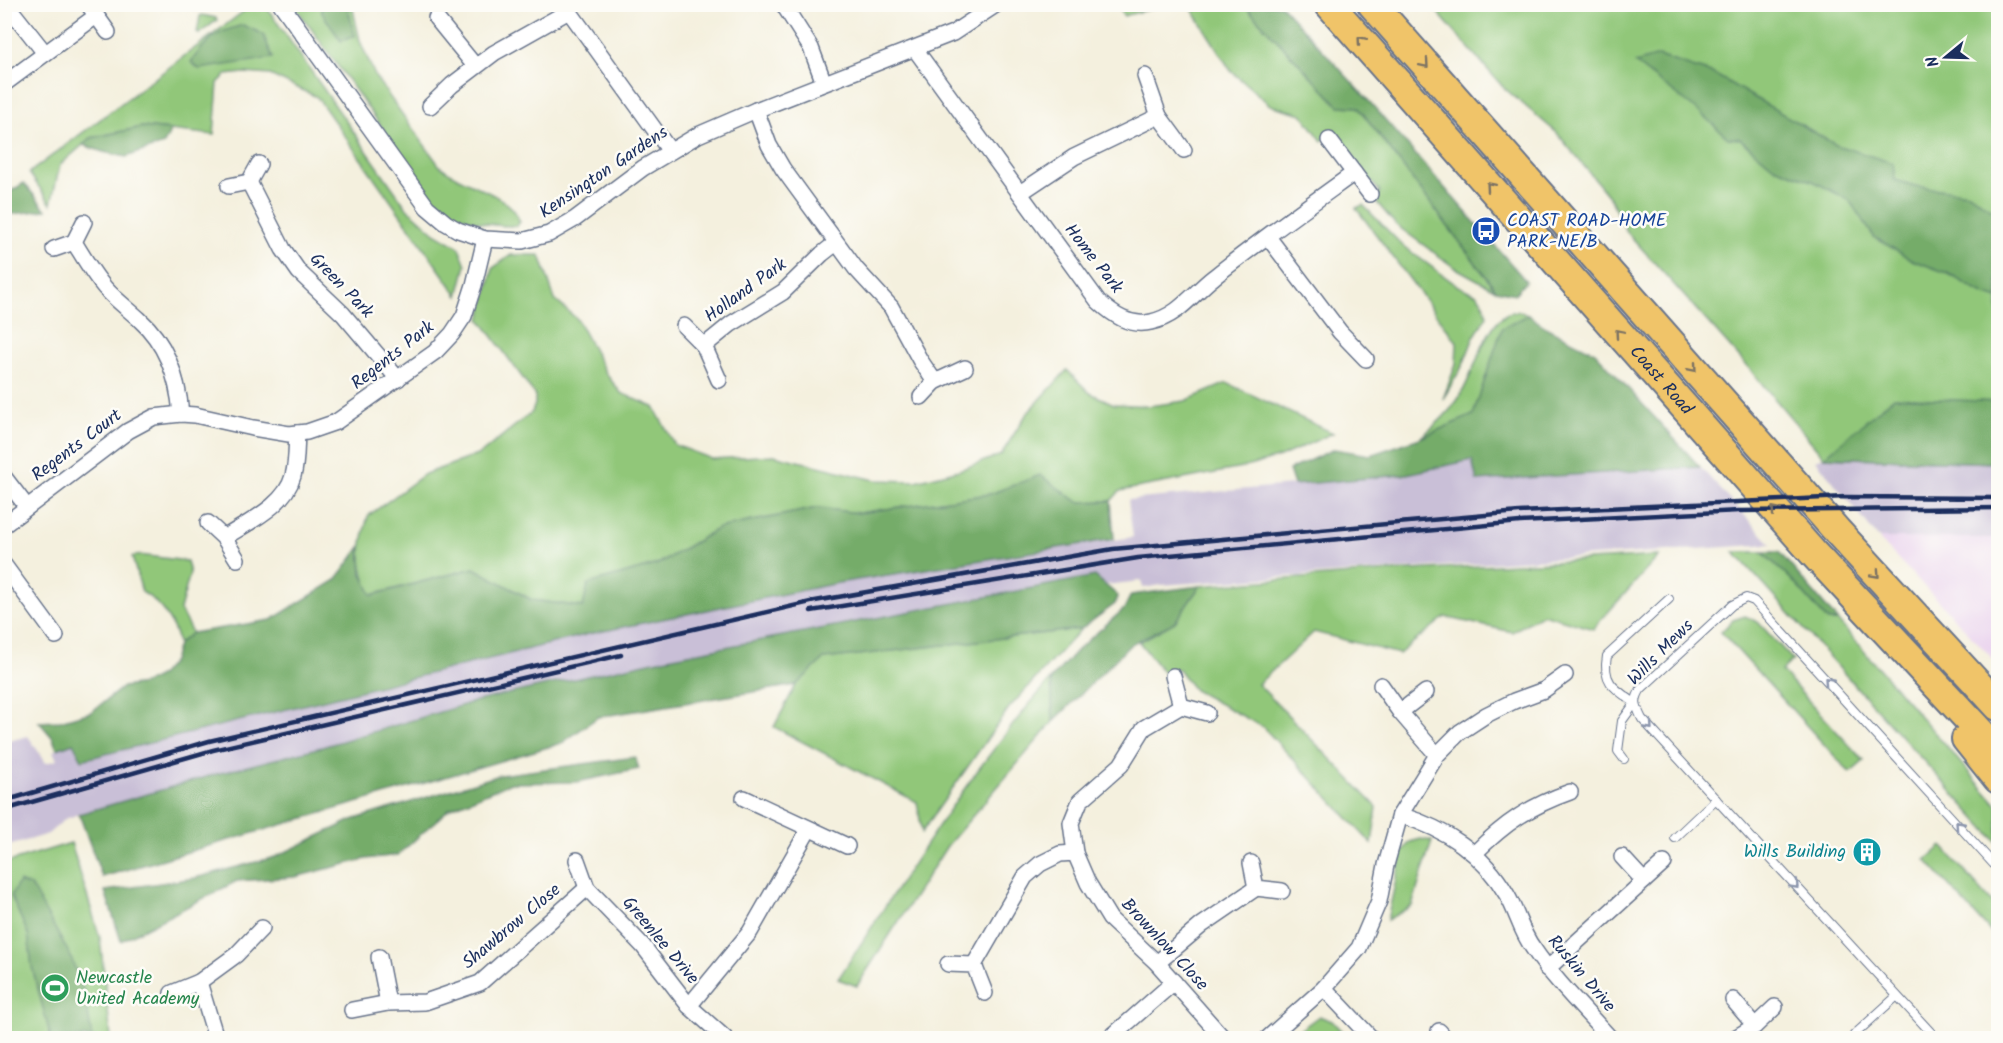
<svg xmlns="http://www.w3.org/2000/svg" width="2003" height="1043" viewBox="0 0 2003 1043" font-family="Kalam,sans-serif">
<style>
.built{fill:#e9d2ee}
.industrial{fill:#c9bfd7}
.green{fill:#91c779;stroke:#567b6c;stroke-width:1.5}
.forest{fill:#74ac69;stroke:#486e64;stroke-width:1.5}
.lines{fill:none;stroke-linecap:round;stroke-linejoin:round}
.lane-casing{stroke:#67738b;stroke-width:10}
.street-casing{stroke:#67738b;stroke-width:18}
.highway-casing{stroke:#67738b;stroke-width:32}
.lane{stroke:#fff;stroke-width:8}
.street{stroke:#fff;stroke-width:15}
.highway{stroke:#f0c469;stroke-width:28}
.rail{stroke:#1b2f5e;stroke-width:4.5}
.oneway{stroke:#7b7263}
.oneway2{stroke:#8d97ae}
.labels{text-anchor:middle;dominant-baseline:central;stroke-width:5;stroke-linejoin:round;paint-order:stroke}
.street-label{font-size:18px;fill:#1b2f5e;stroke:#fdfcf7}
.transit-label{font-size:18px;fill:#164399;stroke:#fdfcf7;text-anchor:start}
.culture-label{font-size:18px;fill:#0d838f;stroke:#fdfcf7;text-anchor:end}
.leisure-label{font-size:18px;fill:#27864d;stroke:#fdfcf7;text-anchor:start}
</style>
<rect width="100%" height="100%" fill="#fdfcf7"/>
<filter id="ink" filterUnits="userSpaceOnUse"><feTurbulence type="fractalNoise" baseFrequency=".0167" numOctaves="2"/><feDisplacementMap in="SourceGraphic" scale="12" xChannelSelector="R" yChannelSelector="G"/><feConvolveMatrix kernelMatrix="1 2 1 2 8 2 1 2 1" color-interpolation-filters="sRGB"/></filter>
<filter id="wash" filterUnits="userSpaceOnUse"><feTurbulence type="fractalNoise" baseFrequency=".008" numOctaves="4" result="noise"/><feDisplacementMap in="SourceGraphic" scale="24" xChannelSelector="R" yChannelSelector="G"/><feGaussianBlur stdDeviation="1.35" result="paint"/><feColorMatrix in="noise" values="0 0 0 0 0 0 0 0 0 0 0 0 0 0 0 0 0 1.4 0 .05"/><feComposite in="paint" operator="in"/></filter>
<g filter="url(#wash)">
<rect width="100%" height="100%" fill="#f4f0de"/>
<path class="built" d="M1915 537 1998 538V664L1878 538Z"/>
<g class="industrial">
<path d="M1824 457 1998 463V538H1878L1816 460Z"/>
<path d="M1473 460 1478 481 1700 467 1771 544 1162 585 1143 588 1141 581 1105 585 1095 576 663 659 477 701 322 747 213 775 79 814 65 819 48 834 5 847V742L28 736 46 763 57 760 53 751 73 743 82 760 589 634 838 583 1133 537 1128 500 1402 475Z"/>
</g>
<g class="green">
<path d="M252 5H265L406 207 435 233 459 247 466 265 458 296 317 97 270 75 244 73 226 75 218 83 214 135 142 127 91 138 60 165 51 204 29 173Z"/>
<path d="M294 5H352L360 41 376 78 439 165C459 183 497 191 513 209 516 213 518 218 520 222L516 226C485 226 458 220 434 200Z"/>
<path d="M1116 5H1166L1124 16Z"/>
<path d="M1179 5H1244L1339 106 1358 107 1496 290 1454 267 1396 225 1373 198 1380 192 1332 132 1322 141 1302 114 1270 105 1231 71 1190 6Z"/>
<path d="M1431 5H1998V463L1824 457 1747 366 1626 231 1610 198 1557 133 1503 87Z"/>
<path d="M202 15 216 18 217 20 199 34 197 33 200 16Z"/>
<path d="M1363 205 1403 246 1458 286 1478 295 1484 305 1487 316 1474 337 1463 365 1443 399 1456 364 1457 342 1356 208Z"/>
<path d="M511 255H540L555 300 577 319 607 375 621 393 654 407 675 445 712 459 774 455 875 480 916 481 959 470 1001 455 1026 415 1067 370 1090 393 1114 404 1149 406 1185 401 1227 383 1333 433 1280 457 1242 468 1120 491 1111 501 1078 502 1040 476 990 494 859 513 817 508 719 528 658 564 589 584 584 607 532 600 474 568 371 595C357 562 359 550 368 516L425 474 480 454 532 412 535 404V395L480 319 493 268Z"/>
<path d="M1519 311 1528 315 1502 329 1474 415 1420 438C1433 427 1446 416 1456 402 1474 379 1482 329 1506 314 1509 312 1515 312 1519 311Z"/>
<path d="M1734 552H1762L1791 579 1828 621H1838L1998 806V843Z"/>
<path d="M139 555 187 561 190 573 180 610 192 633 178 644C175 624 160 602 142 592L132 557Z"/>
<path d="M1659 556 1593 629 1543 614 1512 632 1445 617 1399 654 1314 632 1258 684 1377 807 1372 844 1263 727 1194 690 1178 669 1163 672 1139 642 1175 622 1200 586 1377 572Z"/>
<path d="M1745 616 1758 622 1793 660 1781 671 1864 761 1850 773 1721 632 1733 620Z"/>
<path d="M1081 629 1009 708 922 832 917 802 774 727 796 685 823 659Z"/>
<path d="M1051 679 1053 722 947 846 857 986 838 979C905 876 969 772 1051 679Z"/>
<path d="M1421 839 1432 841 1412 906 1387 920 1402 852 1410 842Z"/>
<path d="M71 843 100 938 111 1038H5V863Z"/>
<path d="M1942 846 1998 909V940L1926 860Z"/>
<path d="M1319 1016 1332 1021 1348 1038H1289Z"/>
</g>
<g class="forest">
<path d="M320 5H347L355 36 341 41 322 13Z"/>
<path d="M1244 5H1281L1361 92 1526 281 1515 294 1496 290 1358 107 1339 106Z"/>
<path d="M243 25 263 34 273 58 199 69 191 62C209 37 214 33 243 25Z"/>
<path d="M1658 56 1714 74 1836 145 1893 163 1895 180 1915 186 1969 193 1995 212 1998 223V299L1983 294 1947 273 1912 260 1874 237 1849 200 1815 182 1774 167 1740 139 1728 138 1698 111 1635 63Z"/>
<path d="M142 127 171 130 164 144 126 157 103 152 83 145 91 138Z"/>
<path d="M24 183 46 210 5 215V195Z"/>
<path d="M1528 315 1549 329 1595 352 1700 467 1477 481 1472 460 1402 475 1294 485 1289 470 1334 449 1370 455 1420 438 1473 415 1502 328Z"/>
<path d="M1894 397 1998 402V463L1824 457Z"/>
<path d="M1040 475 1078 502 1111 501 1114 539 838 583 589 634 82 760 73 743 57 749 52 737 39 722 60 721 91 712 123 687 144 684 161 675 173 661 178 644 192 633 271 620 336 580 360 547 362 574 372 595 474 568 532 600 583 607 588 584 658 564 719 528 817 508 859 513 990 494Z"/>
<path d="M1762 552H1779L1838 621H1828L1791 579Z"/>
<path d="M1095 576 1118 596 1115 604 1081 629 824 659 796 685 598 717 562 743 102 877 79 814 213 775 322 747 477 701 663 659Z"/>
<path d="M1200 586 1175 622 1131 644 1053 722 1051 679 1078 649 1124 609 1131 595Z"/>
<path d="M635 757 639 769 577 782 511 783 449 809 398 855 366 859 295 877 237 881 121 941 105 891 195 878 275 857 352 820 500 775Z"/>
<path d="M19 882 31 886 70 955 85 995 92 1038H51L32 967 28 934 11 896Z"/>
</g>
</g>
<g filter="url(#ink)">
<g class="lines">
<g class="lane-casing">
<g id="lane">
<path d="M1624 759 1618 751 1622 721 1635 703C1615 689 1602 683 1607 656L1669 599"/>
<path d="M1675 838 1716 799"/>
<path d="M1854 1035 1897 996"/>
<path d="M1936 1038 1642 719C1636 707 1633 701 1641 689L1732 605 1746 598 1754 601 1998 869"/>
</g>
</g>
<g class="street-casing">
<g id="street">
<path d="M88 4 108 32"/>
<path d="M281 4 427 207 446 223 458 230 485 239 522 241 549 234 575 219 643 168 698 135 756 110 953 33 997 4"/>
<path d="M564 4 670 151"/>
<path d="M783 4 811 48 824 83"/>
<path d="M7 5 45 53"/>
<path d="M436 18 475 66"/>
<path d="M915 49 1098 301C1113 315 1130 327 1151 322 1179 316 1193 293 1214 277 1259 241 1307 207 1354 173"/>
<path d="M1145 76 1159 116 1184 150"/>
<path d="M4 84 96 16"/>
<path d="M430 106 452 85 494 53 569 11"/>
<path d="M756 110 769 145 783 169 856 269 891 307 920 360 935 382"/>
<path d="M1329 140 1370 194"/>
<path d="M249 182 283 249 299 272 343 314 398 379"/>
<path d="M229 186 249 182 259 164"/>
<path d="M1020 193 1074 157 1159 116"/>
<path d="M1268 237 1340 332 1366 359"/>
<path d="M74 242C84 258 93 274 105 288 115 299 128 309 139 319 167 344 178 377 181 414"/>
<path d="M54 249 74 242 84 222"/>
<path d="M684 326 704 346 719 380"/>
<path d="M704 346 731 324 783 292 822 254 836 243"/>
<path d="M921 397 935 382 965 368"/>
<path d="M4 477 27 507"/>
<path d="M208 523 224 538 237 559"/>
<path d="M4 525 128 431 154 417 181 414 195 415 253 428 289 434 307 432 336 422 435 352 452 334 464 316 474 285 485 239"/>
<path d="M224 538C248 522 285 506 293 476 297 462 296 447 297 433"/>
<path d="M4 565 56 636"/>
<path d="M1173 676 1181 706 1207 713"/>
<path d="M1381 685 1400 712 1437 755"/>
<path d="M1400 712 1426 692"/>
<path d="M744 798 847 846"/>
<path d="M1400 815C1446 829 1482 852 1507 895 1517 912 1521 932 1533 948 1555 981 1584 1009 1610 1038"/>
<path d="M1075 853 1071 823 1080 801 1121 765 1144 728 1181 706"/>
<path d="M1475 853C1505 823 1530 806 1570 792"/>
<path d="M1622 857 1644 881"/>
<path d="M577 860 587 888 643 946 689 1006 725 1038"/>
<path d="M1251 863 1256 888 1282 891"/>
<path d="M379 957 388 1003"/>
<path d="M1157 963 1202 925 1256 888"/>
<path d="M948 964 974 965 985 993"/>
<path d="M974 965 1025 877 1040 864 1060 854 1075 853 1088 883 1110 919 1157 963 1223 1038"/>
<path d="M1547 969 1664 863"/>
<path d="M199 982 216 1038"/>
<path d="M1324 988 1371 1038"/>
<path d="M172 993 199 982 236 955 262 928"/>
<path d="M1733 1000 1755 1026"/>
<path d="M689 1006 750 932 809 829"/>
<path d="M352 1010 388 1003 425 1002 480 983 587 888"/>
<path d="M1439 1031 1445 1038"/>
<path d="M1110 1038 1174 982"/>
<path d="M1268 1038 1324 988 1359 948 1379 901 1386 865 1400 815 1437 755 1460 732 1486 715 1514 701 1544 690 1565 675"/>
<path d="M1735 1038 1755 1026 1775 1007"/>
</g>
</g>
<g class="highway-casing">
<g id="highway">
<path id="s1" d="M1329 4 1814 554 1998 751"/>
<path d="M1372 4 1837 531 1998 706"/>
<path d="M1966 739 1998 779"/>
</g>
</g>
<use href="#lane" class="lane"/>
<use href="#street" class="street"/>
<use href="#highway" class="highway"/>
<g class="rail">
<path d="M811 611 1138 558 1520 522 1739 511 1998 508"/>
<path d="M4 801 209 741 815 601 1113 549 1519 512 1845 497 1998 498"/>
<path d="M4 810 213 750 621 655"/>
</g>
</g>
<defs><path id="oneway-chevron" d="M-2-3.5L2.5 0L-2 3.5" fill="none" stroke-width="1.6" stroke-linecap="round" stroke-linejoin="round" transform="scale(1.5)"/></defs>
<g class="oneway">
<use href="#oneway-chevron" transform="translate(1361 40) rotate(-131)"/>
<use href="#oneway-chevron" transform="translate(1425 64) rotate(49)"/>
<use href="#oneway-chevron" transform="translate(1490 186) rotate(-131)"/>
<use href="#oneway-chevron" transform="translate(1619 333) rotate(-131)"/>
<use href="#oneway-chevron" transform="translate(1693 368) rotate(49)"/>
<use href="#oneway-chevron" transform="translate(1775 510) rotate(-131)"/>
<use href="#oneway-chevron" transform="translate(1876 574) rotate(47)"/>
</g>
<g class="oneway2">
<use href="#oneway-chevron" transform="translate(1828 681) rotate(-132)"/>
<use href="#oneway-chevron" transform="translate(1649 726) rotate(48)"/>
<use href="#oneway-chevron" transform="translate(1959 825) rotate(-132)"/>
<use href="#oneway-chevron" transform="translate(1795 885) rotate(47)"/>
</g>
</g>
<defs>
<g id="bus-disc" transform="scale(1.5)"><circle r="9.5" fill="#1a4fb4" stroke="#fdfcf7"/><path d="M-5-6H5V4H4V6H2V4H-2V6H-4V4H-5ZM-3.5-4V0h7V-4ZM-3.5 1.2v1.5H-2V1.2ZM2 1.2v1.5H3.5V1.2Z" fill="#fff"/></g>
<g id="building-disc" transform="scale(1.5)"><circle r="9.5" fill="#0f9aa8" stroke="#fdfcf7"/><path d="M-4-6H4V6H1V3H-1V6H-4ZM-2.5-4.3h1.7v1.8h-1.7ZM.8-4.3h1.7v1.8H.8ZM-2.5-1h1.7V.8h-1.7ZM.8-1h1.7V.8H.8Z" fill="#fff"/></g>
<g id="stadium-disc" transform="scale(1.5)"><circle r="9.5" fill="#2e9e5b" stroke="#fdfcf7"/><path d="M0-5a6.5 5 0 1 0 0 10a6.5 5 0 1 0 0-10ZM-3.5-1.8h7v3.6h-7Z" fill="#fff"/></g>
</defs>
<g fill-rule="evenodd">
<use href="#bus-disc" x="1486" y="231"/>
<use href="#building-disc" x="1867" y="852"/>
<use href="#stadium-disc" x="55" y="988"/>
</g>
<g class="labels">
<g class="street-label">
<text transform="translate(604 173) rotate(-34)">Kensington Gardens</text>
<text transform="translate(1093 259) rotate(52)">Home Park</text>
<text transform="translate(341 286) rotate(46)">Green Park</text>
<text transform="translate(746 291) rotate(-36)">Holland Park</text>
<text transform="translate(393 356) rotate(-38)">Regents Park</text>
<text stroke="none"><textPath href="#s1" startOffset="502">Coast Road</textPath></text>
<text transform="translate(77 446) rotate(-37)">Regents Court</text>
<text transform="translate(1661 653) rotate(-45)">Wills Mews</text>
<text transform="translate(512 927) rotate(-40)">Shawbrow Close</text>
<text transform="translate(660 941) rotate(50)">Greenlee Drive</text>
<text transform="translate(1164 945) rotate(47)">Brownlow Close</text>
<text transform="translate(1581 974) rotate(50)">Ruskin Drive</text>
</g>
<g class="transit-label">
<text x="1507" y="221">COAST ROAD-HOME<tspan x="1507" dy="21">PARK-NE/B</tspan></text>
</g>
<g class="culture-label">
<text x="1846" y="852">Wills Building</text>
</g>
<g class="leisure-label">
<text x="76" y="978">Newcastle<tspan x="76" dy="21">United Academy</tspan></text>
</g>
</g>
<rect width="2003" height="1043" fill="none" stroke="#fdfcf7" stroke-width="24"/>
<g transform="translate(1946 57) rotate(251)" stroke="#fdfcf7" stroke-width="4.5" paint-order="stroke">
<path d="M0-4.5L10 22L0 15L-10 22Z" fill="#1b2f5e"/>
<text y="-9" font-size="16" font-weight="bold" text-anchor="middle" fill="#1b2f5e">N</text>
</g>
</svg>
